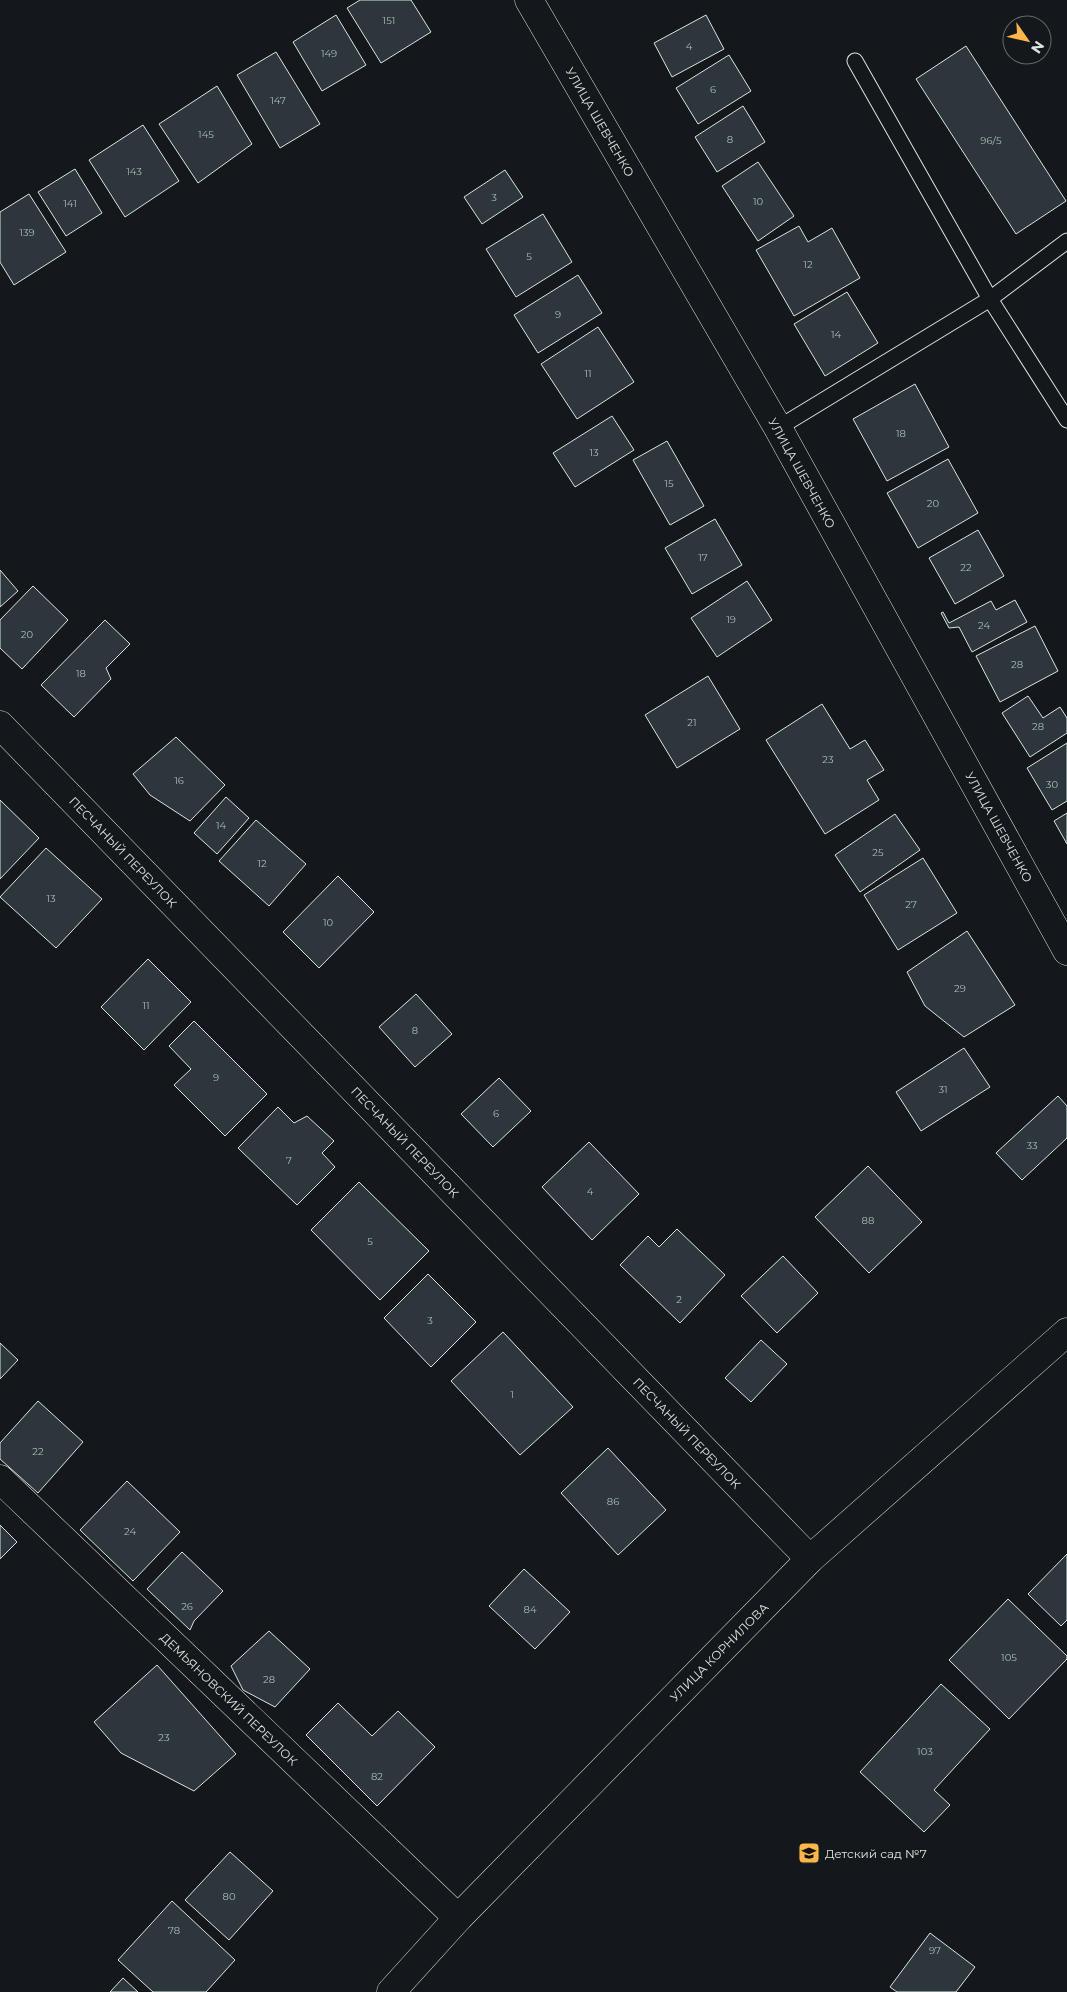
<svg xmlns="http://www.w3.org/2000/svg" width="1067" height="1992" viewBox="0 0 1067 1992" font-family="Montserrat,sans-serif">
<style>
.building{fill:#2c363c;stroke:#d8e6dc}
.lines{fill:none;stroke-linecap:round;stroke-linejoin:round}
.service-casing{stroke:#d8e6dc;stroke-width:17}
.minor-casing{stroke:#d8e6dc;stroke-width:29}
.service{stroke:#14181c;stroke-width:15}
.minor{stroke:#14181c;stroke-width:28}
.labels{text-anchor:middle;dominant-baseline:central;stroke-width:4;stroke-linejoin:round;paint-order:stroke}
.number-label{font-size:10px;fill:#adbab4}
.street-label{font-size:12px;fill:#d8e6dc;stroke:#14181c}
.poi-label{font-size:12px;fill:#d8e6dc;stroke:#14181c;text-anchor:start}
</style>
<rect width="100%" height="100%" fill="#14181c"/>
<g class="building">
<path d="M360 0H411L431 32 381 63 347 8Z"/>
<path d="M336 15 366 65 322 91 293 42Z"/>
<path d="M706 15 724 49 672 77 654 43Z"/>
<path d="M966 46 1066 201 1016 234 916 79Z"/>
<path d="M276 52 320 124 280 148 237 75Z"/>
<path d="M729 55 751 91 698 124 676 88Z"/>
<path d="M217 86 252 144 198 183 159 124Z"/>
<path d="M743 106 765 142 717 172 695 137Z"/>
<path d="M143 125 179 181 125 217 89 160Z"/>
<path d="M758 162 794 216 758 241 722 186Z"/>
<path d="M75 169 102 213 66 236 38 192Z"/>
<path d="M505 170 523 197 482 224 464 197Z"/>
<path d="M29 194 66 252 14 285 0 262V212Z"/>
<path d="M543 214 572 262 516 297 486 249Z"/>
<path d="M799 226 808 242 832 228 860 278 794 316 756 250Z"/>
<path d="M578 275 602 313 538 353 514 315Z"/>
<path d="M847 292 878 343 825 376 794 324Z"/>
<path d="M598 327 634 382 577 419 541 364Z"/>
<path d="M915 384 949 447 887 481 853 419Z"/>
<path d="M612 416 634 450 575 487 553 453Z"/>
<path d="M667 441 704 506 670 525 633 460Z"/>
<path d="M948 459 978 513 918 548 887 493Z"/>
<path d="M715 519 742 565 692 594 665 548Z"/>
<path d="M978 530 1004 576 955 604 929 558Z"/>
<path d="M0 570 18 591 0 607Z"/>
<path d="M747 581 772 620 717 657 691 618Z"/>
<path d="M33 586 68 620 22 669 0 648V620Z"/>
<path d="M1015 600 1027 622 972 652 959 627 949 628 941 613 943 612 949 623 991 601 996 610Z"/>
<path d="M105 620 130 644 106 668 111 679 74 717 41 685Z"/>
<path d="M1035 626 1058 671 1000 702 976 656Z"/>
<path d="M708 676 740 729 677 768 645 715Z"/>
<path d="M1028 696 1043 718 1060 707 1067 718V733L1030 757 1002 713Z"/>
<path d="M822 704 850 749 865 740 884 770 867 780 879 800 825 834 766 740Z"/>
<path d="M176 737 225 785 190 821 150 795 133 774Z"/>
<path d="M1067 743V801L1052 810 1027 768Z"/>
<path d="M226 797 249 818 217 854 194 833Z"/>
<path d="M0 800 39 838 0 879Z"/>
<path d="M1067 813V844L1054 821Z"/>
<path d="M895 814 920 850 860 892 835 855Z"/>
<path d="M256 820 306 864 269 906 219 861Z"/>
<path d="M46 848 102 899 56 948 0 897Z"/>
<path d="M923 858 957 913 898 950 864 895Z"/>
<path d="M338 876 374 912 319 968 283 932Z"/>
<path d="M967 931 1015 1005 964 1037 925 1006 907 972Z"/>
<path d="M148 959 191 1002 144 1050 101 1007Z"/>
<path d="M416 994 452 1034 415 1067 379 1027Z"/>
<path d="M194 1021 267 1094 225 1136 174 1085 191 1069 169 1046Z"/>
<path d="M964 1048 990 1087 921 1131 896 1092Z"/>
<path d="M499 1078 531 1111 493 1147 461 1114Z"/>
<path d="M1058 1096 1067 1106V1138L1022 1180 996 1153Z"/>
<path d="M278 1107 294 1123 307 1116 334 1141 322 1153 335 1167 297 1205 238 1148Z"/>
<path d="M589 1142 639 1194 592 1240 542 1187Z"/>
<path d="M868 1166 922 1222 869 1273 815 1217Z"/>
<path d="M359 1182 429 1251 380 1300 311 1230Z"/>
<path d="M677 1229 725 1275 680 1323 620 1265 648 1236 659 1247Z"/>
<path d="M783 1256 818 1293 777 1333 741 1296Z"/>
<path d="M428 1274 476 1322 431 1367 384 1318Z"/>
<path d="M503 1332 573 1407 520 1455 451 1381Z"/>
<path d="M761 1340 787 1364 751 1402 725 1378Z"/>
<path d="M0 1343 18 1360 0 1379Z"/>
<path d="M38 1401 83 1442 38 1493 0 1459V1443Z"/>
<path d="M608 1448 666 1510 618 1555 561 1493Z"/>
<path d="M127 1481 180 1532 133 1581 80 1530Z"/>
<path d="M0 1525 17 1542 0 1559Z"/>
<path d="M182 1552 223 1591 194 1621 190 1630 147 1589Z"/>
<path d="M1067 1554V1620L1061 1626 1028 1594Z"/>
<path d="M524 1569 570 1612 535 1649 489 1606Z"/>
<path d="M1008 1599 1067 1656V1659L1009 1719 949 1660Z"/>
<path d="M269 1631 310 1669 275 1707 243 1690 231 1666Z"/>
<path d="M157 1665 236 1754 194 1791 121 1753 94 1722Z"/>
<path d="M941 1684 990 1729 934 1790 950 1805 924 1832 860 1772Z"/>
<path d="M338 1703 372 1736 398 1711 435 1747 377 1806 306 1735Z"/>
<path d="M230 1852 273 1891 229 1940 185 1900Z"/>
<path d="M172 1901 235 1960 206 1992H153L118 1960Z"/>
<path d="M930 1933 975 1967 956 1992H897L890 1987Z"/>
<path d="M123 1978 138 1992H110Z"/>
</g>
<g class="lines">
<g class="service-casing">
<g id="service">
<path d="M855 61 990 299 1067 420"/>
<path d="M778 428 990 299 1067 241"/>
</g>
</g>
<g class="minor-casing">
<g id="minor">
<path d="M529 0 778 428 1067 951"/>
<path d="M0 725 810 1559"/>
<path d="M0 1479 458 1918"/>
<path d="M391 1992 458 1918 810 1559 1067 1332"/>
</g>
</g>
<use href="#service" class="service"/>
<use href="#minor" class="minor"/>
</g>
<defs>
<g id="school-square" transform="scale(1.125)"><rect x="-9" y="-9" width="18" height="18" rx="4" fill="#ffb74d" stroke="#14181c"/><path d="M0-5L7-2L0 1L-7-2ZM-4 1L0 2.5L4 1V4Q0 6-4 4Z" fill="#111"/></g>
</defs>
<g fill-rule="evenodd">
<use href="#school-square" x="809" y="1853"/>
</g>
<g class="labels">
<g class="number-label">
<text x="389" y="20">151</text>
<text x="689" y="46">4</text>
<text x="329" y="53">149</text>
<text x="713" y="89">6</text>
<text x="278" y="100">147</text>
<text x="206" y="134">145</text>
<text x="730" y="139">8</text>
<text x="991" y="140">96/5</text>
<text x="134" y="171">143</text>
<text x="494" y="197">3</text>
<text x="758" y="201">10</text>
<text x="70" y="203">141</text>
<text x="27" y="232">139</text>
<text x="529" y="256">5</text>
<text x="808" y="264">12</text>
<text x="558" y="314">9</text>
<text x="836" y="334">14</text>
<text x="588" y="373">11</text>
<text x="901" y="433">18</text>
<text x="594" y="452">13</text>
<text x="669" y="483">15</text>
<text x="933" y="503">20</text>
<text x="703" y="557">17</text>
<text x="966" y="567">22</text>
<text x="731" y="619">19</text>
<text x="984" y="625">24</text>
<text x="27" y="634">20</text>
<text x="1017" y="664">28</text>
<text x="81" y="673">18</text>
<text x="692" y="722">21</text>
<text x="1038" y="726">28</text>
<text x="828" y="759">23</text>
<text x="179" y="780">16</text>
<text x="1052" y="784">30</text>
<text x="221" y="825">14</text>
<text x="878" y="852">25</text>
<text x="262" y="863">12</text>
<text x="51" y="898">13</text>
<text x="911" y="904">27</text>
<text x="328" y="922">10</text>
<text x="960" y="988">29</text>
<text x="146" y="1005">11</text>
<text x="415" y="1030">8</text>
<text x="216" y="1077">9</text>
<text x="943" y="1089">31</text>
<text x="496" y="1113">6</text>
<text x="1032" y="1145">33</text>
<text x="289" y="1160">7</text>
<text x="590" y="1191">4</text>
<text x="868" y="1220">88</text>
<text x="370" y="1241">5</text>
<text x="679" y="1299">2</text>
<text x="430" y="1320">3</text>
<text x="512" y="1394">1</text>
<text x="38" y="1451">22</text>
<text x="613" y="1501">86</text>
<text x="130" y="1531">24</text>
<text x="187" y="1606">26</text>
<text x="530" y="1609">84</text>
<text x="1009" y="1657">105</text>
<text x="269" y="1679">28</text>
<text x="164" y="1737">23</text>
<text x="925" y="1751">103</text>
<text x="377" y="1776">82</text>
<text x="229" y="1896">80</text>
<text x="174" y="1930">78</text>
<text x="935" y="1950">97</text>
</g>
<g class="street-label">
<text transform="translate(600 122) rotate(60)">УЛИЦА ШЕВЧЕНКО</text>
<text transform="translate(802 473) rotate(61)">УЛИЦА ШЕВЧЕНКО</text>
<text transform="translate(999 827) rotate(61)">УЛИЦА ШЕВЧЕНКО</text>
<text transform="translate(123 852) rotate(46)">ПЕСЧАНЫЙ ПЕРЕУЛОК</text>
<text transform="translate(405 1142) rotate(46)">ПЕСЧАНЫЙ ПЕРЕУЛОК</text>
<text transform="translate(687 1433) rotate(46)">ПЕСЧАНЫЙ ПЕРЕУЛОК</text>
<text transform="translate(719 1652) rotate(-45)">УЛИЦА КОРНИЛОВА</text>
<text transform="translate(229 1699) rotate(44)">ДЕМЬЯНОВСКИЙ ПЕРЕУЛОК</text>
</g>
<g class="poi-label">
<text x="825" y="1853">Детский сад №7</text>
</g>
</g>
<g transform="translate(1027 40) rotate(124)"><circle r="24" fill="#14181c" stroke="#626a69"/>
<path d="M0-4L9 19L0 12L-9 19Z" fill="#ffb74d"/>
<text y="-8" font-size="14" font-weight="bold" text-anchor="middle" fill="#d8e6dc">N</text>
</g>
</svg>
